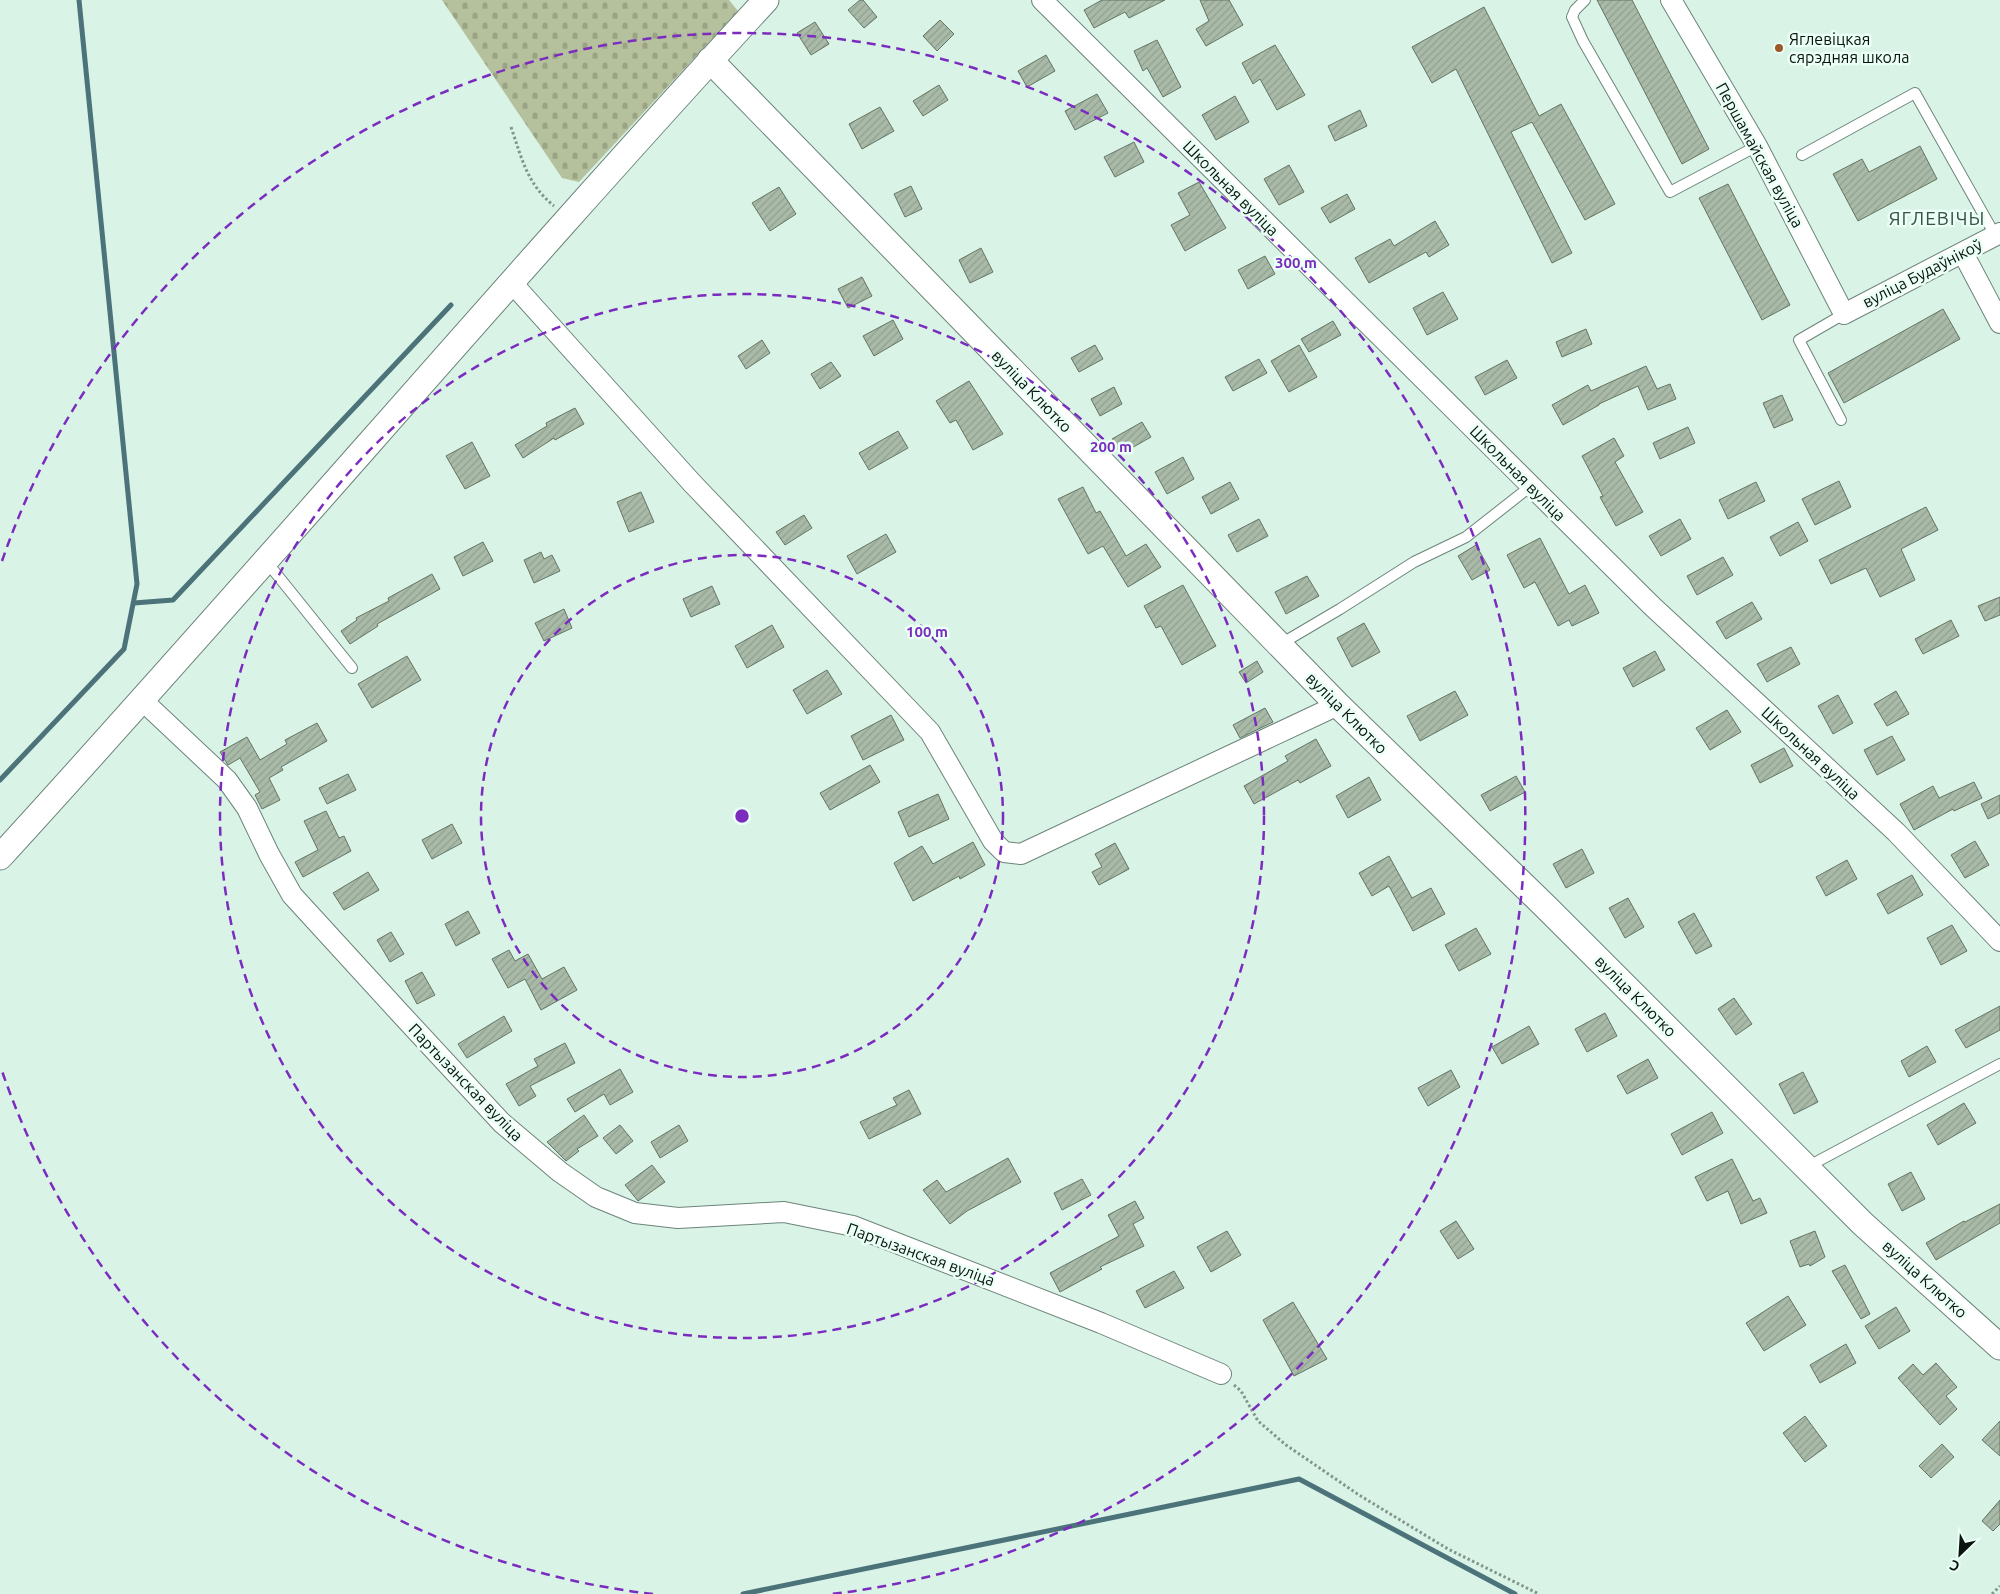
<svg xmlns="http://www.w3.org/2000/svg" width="2000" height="1594" viewBox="0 0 2000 1594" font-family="Ubuntu,sans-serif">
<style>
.cemetery{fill:url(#cemetery-stones)}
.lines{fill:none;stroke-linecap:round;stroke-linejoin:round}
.stream{stroke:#4b7379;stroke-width:5}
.building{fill:url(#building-hatch);stroke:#647463}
.service-casing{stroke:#6c847a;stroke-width:12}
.minor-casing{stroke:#6c847a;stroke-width:22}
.tertiary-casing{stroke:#6c847a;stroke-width:27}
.path{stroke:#82958c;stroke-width:3;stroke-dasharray:2.5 2.5;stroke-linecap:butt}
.service{stroke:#fff;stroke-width:10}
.minor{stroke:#fff;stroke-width:20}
.tertiary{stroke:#fff;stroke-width:25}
.ring{fill:none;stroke:#7b2cbf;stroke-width:2.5;stroke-dasharray:9 6}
.poi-dot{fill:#9c5829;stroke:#eafff5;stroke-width:2}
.labels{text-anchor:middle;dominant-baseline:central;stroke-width:5;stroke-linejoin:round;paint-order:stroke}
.poi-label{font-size:16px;fill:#0a130f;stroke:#eafff5;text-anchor:start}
.street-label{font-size:16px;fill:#0a130f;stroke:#eafff5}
.quarter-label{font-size:19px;letter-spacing:1px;fill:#3c5249;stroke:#eafff5}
.centre{fill:#7b2cbf;stroke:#eafff5;stroke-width:2.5}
.ring-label{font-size:15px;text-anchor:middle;font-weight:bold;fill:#7b2cbf;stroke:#eafff5;stroke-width:5;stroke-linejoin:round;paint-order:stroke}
</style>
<defs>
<pattern id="cemetery-stones" width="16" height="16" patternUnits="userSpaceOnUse" patternTransform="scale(1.25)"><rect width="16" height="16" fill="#b5c09c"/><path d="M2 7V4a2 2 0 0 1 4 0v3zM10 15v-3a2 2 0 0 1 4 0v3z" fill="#9aa485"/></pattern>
<pattern id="building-hatch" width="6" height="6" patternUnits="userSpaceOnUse" patternTransform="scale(1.25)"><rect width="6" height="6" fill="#a9bba8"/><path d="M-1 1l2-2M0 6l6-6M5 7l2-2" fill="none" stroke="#90a08f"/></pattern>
</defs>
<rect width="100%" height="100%" fill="#d9f3e7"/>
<path class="cemetery" d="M442 0H729L738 11 579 182 562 178Z"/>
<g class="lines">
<g class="stream">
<path d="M134 603 173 600 451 305"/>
<path d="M0 780 124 649 137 584 79 0"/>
<path d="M743 1594 1299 1479 1515 1594"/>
</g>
</g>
<g class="building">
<path d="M860 0H863L877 17 864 28 848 10Z"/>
<path d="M1102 0H1165L1129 18 1125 12 1094 28 1084 10Z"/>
<path d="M1200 0H1229L1243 25 1206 46 1196 29 1209 21Z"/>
<path d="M1597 0H1632L1709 149 1682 164Z"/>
<path d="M1484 7 1539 116 1561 104 1615 204 1585 220 1532 122 1511 132 1572 253 1552 263 1456 69 1432 83 1412 47Z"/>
<path d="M940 20 954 34 937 51 923 36Z"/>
<path d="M815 22 829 44 811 55 797 33Z"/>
<path d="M1157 40 1181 87 1163 97 1147 68 1143 71 1134 51Z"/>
<path d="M1275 45 1305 95 1277 110 1260 79 1253 84 1242 63Z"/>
<path d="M1046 55 1055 71 1027 87 1018 71Z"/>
<path d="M939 85 948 100 923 116 913 101Z"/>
<path d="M1097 94 1108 113 1075 130 1065 111Z"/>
<path d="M1235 96 1249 122 1216 140 1202 115Z"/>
<path d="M880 107 894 131 862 149 849 124Z"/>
<path d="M1360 110 1367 126 1335 141 1328 126Z"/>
<path d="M1134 142 1144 162 1115 177 1104 157Z"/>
<path d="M1920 146 1937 179 1858 221 1833 174 1862 159 1869 172Z"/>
<path d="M1289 165 1304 192 1279 205 1264 179Z"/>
<path d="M1199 182 1226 228 1185 251 1171 225 1190 215 1178 193Z"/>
<path d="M1728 184 1790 305 1762 320 1699 198Z"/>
<path d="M911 186 922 209 905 217 894 194Z"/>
<path d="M779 187 796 214 770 231 752 203Z"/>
<path d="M1347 194 1355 209 1330 223 1321 208Z"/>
<path d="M1435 221 1449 245 1429 257 1426 252 1369 283 1355 258 1390 239 1394 246Z"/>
<path d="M981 248 993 272 970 283 959 260Z"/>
<path d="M1265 256 1275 274 1248 289 1238 270Z"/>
<path d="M862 277 872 296 848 308 838 289Z"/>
<path d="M1443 292 1458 319 1427 335 1413 308Z"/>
<path d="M1943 309 1960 339 1844 403 1828 373Z"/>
<path d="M893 320 903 339 874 356 863 336Z"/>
<path d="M1333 321 1341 335 1309 352 1301 339Z"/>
<path d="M1586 329 1592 344 1562 357 1556 342Z"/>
<path d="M762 340 770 353 746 369 738 356Z"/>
<path d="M1095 345 1103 359 1079 372 1071 358Z"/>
<path d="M1299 345 1317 377 1289 392 1271 361Z"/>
<path d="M1259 359 1267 373 1233 391 1225 377Z"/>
<path d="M1507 360 1517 378 1485 395 1475 377Z"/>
<path d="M831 362 841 376 820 389 811 374Z"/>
<path d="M1646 366 1657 389 1670 384 1676 399 1648 410 1638 386 1599 404V405L1563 425 1552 405 1588 385 1591 391Z"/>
<path d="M969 381 1003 434 973 450 956 420 950 423 936 401Z"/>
<path d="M1114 387 1122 404 1100 416 1091 399Z"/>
<path d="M1782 395 1793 420 1774 428 1763 403Z"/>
<path d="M575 408 584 424 555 440 554 438 523 458 515 445 547 426 546 423Z"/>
<path d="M1142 422 1151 437 1121 454 1112 439Z"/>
<path d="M1688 427 1695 443 1660 459 1653 443Z"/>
<path d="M898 431 908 448 869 470 859 453Z"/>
<path d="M1614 438 1624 456 1615 462 1643 512 1616 526 1600 497 1603 496 1582 456Z"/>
<path d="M472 442 490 476 465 489 446 456Z"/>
<path d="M1183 457 1194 479 1167 494 1155 472Z"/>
<path d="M1839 481 1851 507 1815 525 1802 499Z"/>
<path d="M1230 482 1239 499 1211 514 1202 497Z"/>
<path d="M1756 482 1765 501 1728 519 1719 500Z"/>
<path d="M1083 487 1096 513 1100 511 1126 556 1146 544 1161 567 1128 587 1103 546 1088 554 1058 499Z"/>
<path d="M641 492 654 522 629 532 617 502Z"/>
<path d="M1926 507 1938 530 1901 549 1915 580 1880 597 1866 568 1831 584 1819 560Z"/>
<path d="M804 515 812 528 785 545 776 532Z"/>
<path d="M1259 519 1268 536 1237 552 1228 535Z"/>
<path d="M1680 519 1691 539 1661 556 1649 536Z"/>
<path d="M1798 522 1808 541 1780 556 1770 537Z"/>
<path d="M886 534 896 552 857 574 847 556Z"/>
<path d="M1540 538 1569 594 1585 585 1599 613 1572 626 1569 620 1558 626 1535 582 1524 588 1507 555Z"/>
<path d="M483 542 493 561 463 576 454 557Z"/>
<path d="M1476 545 1490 570 1472 580 1458 556Z"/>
<path d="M541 552 544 559 552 555 560 571 534 583 524 560Z"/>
<path d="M1723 557 1733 575 1697 595 1687 576Z"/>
<path d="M432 574 440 589 377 624 378 626 350 644 341 631 357 620 356 618 389 601 388 598Z"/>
<path d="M1307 576 1319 596 1286 614 1275 592Z"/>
<path d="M1183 585 1216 646 1182 665 1161 626 1156 628 1144 606Z"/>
<path d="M712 586 720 604 691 617 683 599Z"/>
<path d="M2000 597V615L1985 621 1978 606Z"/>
<path d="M1752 602 1762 619 1726 639 1716 622Z"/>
<path d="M564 609 572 628 544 641 535 623Z"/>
<path d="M1951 620 1959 636 1923 654 1915 639Z"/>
<path d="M1364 623 1380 652 1352 667 1337 638Z"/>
<path d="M772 625 784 647 747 668 735 646Z"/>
<path d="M1791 647 1800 664 1767 682 1757 664Z"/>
<path d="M1655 651 1665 670 1633 687 1623 668Z"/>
<path d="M407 656 421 680 372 708 358 684Z"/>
<path d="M1257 661 1263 672 1246 683 1239 672Z"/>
<path d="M827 670 842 694 807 714 793 690Z"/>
<path d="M1455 691 1468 715 1420 741 1407 716Z"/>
<path d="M1896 691 1909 714 1887 726 1874 704Z"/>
<path d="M1838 695 1853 723 1833 734 1818 706Z"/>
<path d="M1265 708 1273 722 1240 738 1233 725Z"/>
<path d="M1727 710 1741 732 1710 750 1696 728Z"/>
<path d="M891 715 904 740 863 760 851 736Z"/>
<path d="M317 723 327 741 281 767 283 770 269 778 280 800 262 809 255 795 260 792 240 758 228 765 220 752 247 737 260 760 287 744 285 740Z"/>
<path d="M1892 736 1905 760 1877 775 1864 750Z"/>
<path d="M1316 739 1331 766 1300 783 1298 780 1254 804 1244 786 1288 761 1285 756Z"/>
<path d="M1784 748 1793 766 1760 783 1751 765Z"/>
<path d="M870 765 880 782 830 810 820 793Z"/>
<path d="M348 774 356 790 327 804 319 788Z"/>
<path d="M1516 776 1525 792 1490 811 1481 795Z"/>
<path d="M1369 777 1381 800 1348 818 1336 796Z"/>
<path d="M1974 782 1982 798 1954 811 1953 809 1914 830 1900 804 1933 786 1939 798Z"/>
<path d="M938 794 949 819 909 837 898 812Z"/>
<path d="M2000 795V813L1988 819 1981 804Z"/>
<path d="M326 811 339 838 344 836 351 851 303 877 295 862 318 850 304 821Z"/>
<path d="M452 824 462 843 432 859 422 840Z"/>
<path d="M1975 841 1989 865 1965 878 1951 855Z"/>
<path d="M973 842 985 865 960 879 959 876 913 901 894 863 922 846 933 864Z"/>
<path d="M1115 843 1129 869 1099 885 1092 872 1102 867 1095 854Z"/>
<path d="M1582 849 1594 873 1566 888 1553 864Z"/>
<path d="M1389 856 1412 898 1431 888 1445 914 1413 931 1389 886 1372 896 1359 873Z"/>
<path d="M1847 860 1857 879 1826 896 1816 877Z"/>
<path d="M368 872 379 890 344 910 333 893Z"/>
<path d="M1912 875 1923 895 1888 914 1877 894Z"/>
<path d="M1628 898 1644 927 1625 938 1609 908Z"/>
<path d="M468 911 480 933 456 946 445 924Z"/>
<path d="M1694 913 1712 946 1696 954 1678 922Z"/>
<path d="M1952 925 1967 951 1941 965 1927 938Z"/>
<path d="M1476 928 1491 954 1459 971 1445 945Z"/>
<path d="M391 932 404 954 390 962 377 940Z"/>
<path d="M509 950 515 961 528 954 542 979 564 967 577 990 541 1010 525 979 508 988 492 959Z"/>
<path d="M422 972 435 995 417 1004 405 981Z"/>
<path d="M1734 998 1752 1024 1736 1035 1718 1009Z"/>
<path d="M2000 1006V1030L1966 1048 1955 1030Z"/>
<path d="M1605 1013 1617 1036 1587 1052 1575 1029Z"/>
<path d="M504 1016 512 1031 467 1058 458 1044Z"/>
<path d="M1529 1026 1539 1044 1502 1064 1492 1047Z"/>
<path d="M565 1043 575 1063 530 1086 536 1096 519 1106 506 1084 538 1066 534 1059Z"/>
<path d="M1927 1046 1936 1062 1909 1077 1901 1061Z"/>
<path d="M1648 1059 1658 1078 1627 1094 1617 1076Z"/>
<path d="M620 1069 633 1092 610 1105 604 1094 575 1112 567 1099Z"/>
<path d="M1451 1070 1460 1087 1428 1106 1418 1088Z"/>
<path d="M1803 1072 1818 1102 1794 1114 1779 1084Z"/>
<path d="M909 1090 921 1114 869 1139 860 1122 897 1105 893 1098Z"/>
<path d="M1964 1103 1976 1123 1938 1145 1927 1125Z"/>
<path d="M1712 1112 1723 1133 1682 1155 1671 1134Z"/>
<path d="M584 1115 598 1136 577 1149 579 1151 566 1161 547 1142Z"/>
<path d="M620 1125 633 1141 616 1154 603 1138Z"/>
<path d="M679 1125 688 1141 660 1158 651 1142Z"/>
<path d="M1008 1158 1021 1182 967 1211 950 1224 923 1190 937 1180 946 1192Z"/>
<path d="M1732 1159 1753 1201 1760 1198 1767 1213 1741 1224 1728 1191 1707 1201 1695 1177Z"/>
<path d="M652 1165 665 1182 638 1201 625 1185Z"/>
<path d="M1911 1172 1925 1199 1902 1211 1888 1184Z"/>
<path d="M1082 1179 1091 1195 1062 1210 1054 1193Z"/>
<path d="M1135 1201 1144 1218 1133 1224 1144 1246 1100 1267 1102 1269 1060 1292 1050 1273 1119 1236 1108 1215Z"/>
<path d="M2000 1204V1223L1936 1260 1926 1243 1964 1221 1965 1222Z"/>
<path d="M1456 1221 1474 1249 1458 1259 1440 1231Z"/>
<path d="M1227 1231 1241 1255 1211 1272 1197 1247Z"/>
<path d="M1815 1231 1825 1257 1810 1266 1809 1264 1800 1267 1790 1241Z"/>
<path d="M1845 1265 1870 1314 1861 1319 1832 1271Z"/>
<path d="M1174 1271 1184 1288 1145 1308 1136 1291Z"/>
<path d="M1788 1296 1806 1325 1764 1351 1746 1323Z"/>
<path d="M1293 1302 1327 1359 1294 1376 1263 1320Z"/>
<path d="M1896 1307 1910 1331 1879 1349 1865 1326Z"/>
<path d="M1846 1344 1856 1363 1820 1383 1810 1365Z"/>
<path d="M1936 1363 1957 1387 1946 1396 1957 1409 1940 1425 1898 1378 1913 1364 1923 1375Z"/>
<path d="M1805 1416 1827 1446 1805 1462 1783 1433Z"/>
<path d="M2000 1421V1456L1982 1440Z"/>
<path d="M1942 1444 1954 1457 1931 1478 1919 1466Z"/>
<path d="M2000 1500V1524L1993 1531 1982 1521Z"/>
</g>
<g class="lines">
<g class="service-casing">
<g id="service">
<path d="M1585 0 1575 10 1572 17 1583 41 1670 192 1757 146"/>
<path d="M1802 155 1915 93 1995 235"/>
<path d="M1841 420 1799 340 1844 314"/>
<path d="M266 561 352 668"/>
<path d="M1279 645 1340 609 1414 562 1466 537 1531 486"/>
<path d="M1807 1167 2000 1064"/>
</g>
</g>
<g class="minor-casing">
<g id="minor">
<path d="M1042 0 1652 606 1896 832 2000 941"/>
<path d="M1671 0 1757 146 1844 314 2000 233"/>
<path d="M1963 253 2000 323"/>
<path d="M512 283 692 483 930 732 993 841 1004 852 1021 854 1338 705"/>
<path d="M143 701 227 780 247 808 269 854 292 895 399 1012 502 1123 560 1172 596 1197 635 1213 678 1218 784 1212 853 1226 1101 1323 1221 1374"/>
</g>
</g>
<g class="tertiary-casing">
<g id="tertiary">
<path d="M710 60 1338 705 1548 909 1863 1224 2000 1347"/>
<path d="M0 857C259 574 506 282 766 0"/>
</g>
</g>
<g class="path">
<path d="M511 127C522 159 527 184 554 206"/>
<path d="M1234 1385 1241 1391 1258 1421 1286 1445 1359 1495 1448 1549 1539 1594"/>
<path d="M1992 1594 2000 1586"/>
</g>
<use href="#service" class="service"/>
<use href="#minor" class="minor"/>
<use href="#tertiary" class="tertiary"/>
</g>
<g class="ring">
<circle cx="742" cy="816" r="261"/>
<circle cx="742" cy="816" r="522"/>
<path d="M653 1594A783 783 0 0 1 2 1071M2 561A783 783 0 1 1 831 1594"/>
</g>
<circle class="poi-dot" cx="1779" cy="48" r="5"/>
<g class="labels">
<g class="poi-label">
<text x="1789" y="39">Яглевіцкая<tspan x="1789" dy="18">сярэдняя школа</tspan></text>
</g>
<g class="street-label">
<text transform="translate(1760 155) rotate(61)">Першамайская вуліца</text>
<text transform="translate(1231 188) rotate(45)">Школьная вуліца</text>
<text transform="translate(1922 273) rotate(-27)">вуліца Будаўнікоў</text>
<text transform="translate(1032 391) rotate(46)">вуліца Клютко</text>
<text transform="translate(1518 473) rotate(45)">Школьная вуліца</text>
<text transform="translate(1347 713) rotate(45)">вуліца Клютко</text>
<text transform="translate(1811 753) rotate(43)">Школьная вуліца</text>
<text transform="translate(1636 996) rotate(45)">вуліца Клютко</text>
<text transform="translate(466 1082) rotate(46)">Партызанская вуліца</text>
<text transform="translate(921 1254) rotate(20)">Партызанская вуліца</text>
<text transform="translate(1925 1279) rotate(42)">вуліца Клютко</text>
</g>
<g class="quarter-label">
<text x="1937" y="218">ЯГЛЕВІЧЫ</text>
</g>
</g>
<circle cx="742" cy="816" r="8" class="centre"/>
<g class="ring-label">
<text x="1296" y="268">300 m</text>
<text x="1111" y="452">200 m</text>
<text x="927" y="637">100 m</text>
</g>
<g transform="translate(1960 1554) rotate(205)" stroke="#eafff5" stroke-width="4" paint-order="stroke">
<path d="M0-4L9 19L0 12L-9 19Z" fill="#0a130f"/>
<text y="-8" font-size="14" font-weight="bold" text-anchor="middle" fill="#0a130f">С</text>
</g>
</svg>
